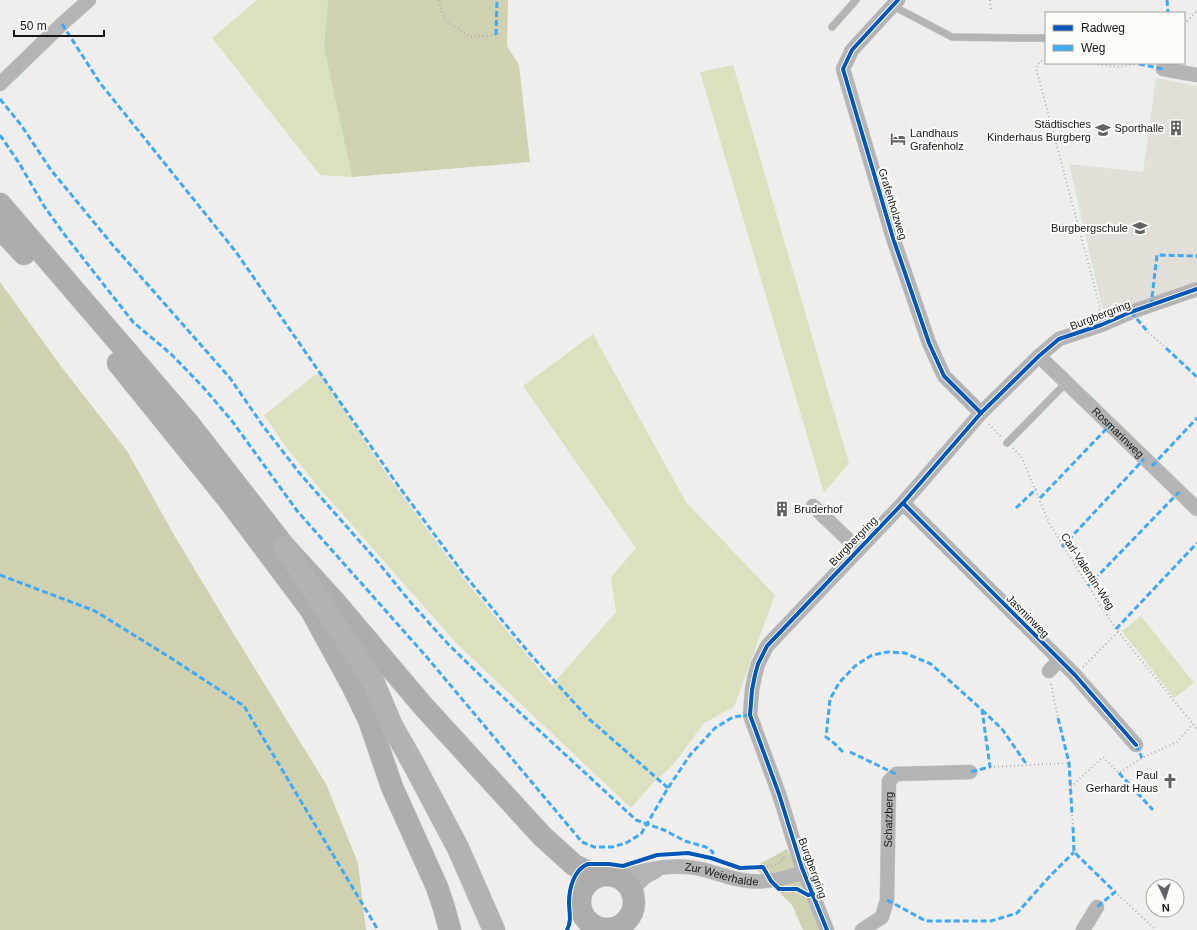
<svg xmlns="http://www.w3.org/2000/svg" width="1197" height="930" viewBox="0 0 1197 930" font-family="Arial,sans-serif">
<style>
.built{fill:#e2dfd9}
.green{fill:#dde0bf}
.forest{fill:#cfd1b1}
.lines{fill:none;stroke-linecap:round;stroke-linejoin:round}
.lane-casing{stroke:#cbcbca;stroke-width:8}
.street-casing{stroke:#cbcbca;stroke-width:15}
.primary-casing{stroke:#cbcbca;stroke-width:23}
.highway-casing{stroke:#cbcbca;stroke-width:23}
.path{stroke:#b2b1b0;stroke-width:2;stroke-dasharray:1 3;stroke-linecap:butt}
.lane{stroke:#b4b4b4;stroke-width:7}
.street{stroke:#b4b4b4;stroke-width:14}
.primary{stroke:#aeadac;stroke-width:22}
.highway{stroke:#b3b2b0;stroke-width:22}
.quiet{stroke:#3fa9f5;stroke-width:3;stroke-dasharray:6 3;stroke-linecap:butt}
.cycleway-casing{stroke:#fdfcf9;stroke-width:6}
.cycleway{stroke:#0057b8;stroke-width:4}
.labels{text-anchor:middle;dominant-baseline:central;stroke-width:4;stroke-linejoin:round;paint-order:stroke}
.poi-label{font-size:11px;fill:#161615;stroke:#fdfcf9;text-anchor:end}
.street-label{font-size:11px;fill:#161615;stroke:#fdfcf9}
</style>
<rect width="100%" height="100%" fill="#efeeec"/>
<path class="built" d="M1156 78 1197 86V285L1104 315 1069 164 1143 172Z"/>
<g class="green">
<path d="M257 0H328L324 47 352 177 320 175 212 38Z"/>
<path d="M733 65 849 463 824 493 700 72Z"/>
<path d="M593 334 686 502 775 595 734 707 704 723 673 765 653 783 631 808 456 643 315 483 286 447 264 415 319 372 390 479 464 579 552 685 616 612 611 577 636 548 523 386Z"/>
<path d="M1141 616 1194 683 1174 698 1122 631Z"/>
</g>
<g class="forest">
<path d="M328 0H508L507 46 519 65 530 162 352 177 324 47Z"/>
<path d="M0 282 60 365 127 451 174 535 233 633 326 784 358 863 366 930H0Z"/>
<path d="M787 849 822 930H803L792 905 754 867Z"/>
</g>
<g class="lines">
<g class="lane-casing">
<g id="lane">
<path d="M893 6 952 37 1024 38H1046"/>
<path d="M832 27 856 0"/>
<path d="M1007 443 1067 382"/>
</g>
</g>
<g class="street-casing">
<g id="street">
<path d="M898 0 852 50 843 69 893 238 929 343 944 376 981 413"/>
<path d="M1163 69 1197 75"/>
<path d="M0 84 62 24 89 0"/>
<path id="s1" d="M1039 356 1197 509"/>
<path d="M903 503 1075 675 1136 745"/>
<path d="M813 506 858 549"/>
<path d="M1049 671 1059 660"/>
<path id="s2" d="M620 878C647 868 676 862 705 870 720 874 734 880 749 881 769 883 786 878 804 872"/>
<path d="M631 891 645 877 656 871"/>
<path d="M827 930 802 868 779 794 750 715 752 690 755 675 758 664 767 646 903 503 981 413 1039 356 1059 339 1101 325 1131 312 1197 289"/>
<path id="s3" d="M862 930 882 917 887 900 889 781 896 774 970 772"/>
<path d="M1083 930 1097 907"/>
</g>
</g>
<g class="primary-casing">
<g id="primary">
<path d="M0 204 189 424 284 546 335 602 424 707 542 836 574 865 588 872 602 875"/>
<path d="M0 228 24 254"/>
<path d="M118 363 227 498 311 610 352 685 369 720 392 787 437 887 444 908 450 930"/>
<circle cx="607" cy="902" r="27"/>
</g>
</g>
<g class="highway-casing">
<path id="highway" d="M284 546 373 681 392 726 413 763 458 848 494 930"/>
</g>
<g class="path">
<path d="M439 0 444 19 470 37 496 35"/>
<path d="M990 0 991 12"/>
<path d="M1184 24 1197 11"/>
<path d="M1046 60 1040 61 1036 68 1100 307 1099 312"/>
<path d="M1090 63 1120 67 1140 63"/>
<path d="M1148 332 1166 348"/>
<path d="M989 424 1001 437"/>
<path d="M1013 448 1022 458 1049 523 1088 586 1116 629 1197 729"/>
<path d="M1083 667 1119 631"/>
<path d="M1051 684 1058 718"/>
<path d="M990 767 1069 763"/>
<path d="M1071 787 1103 757 1119 773 1142 758 1177 742 1193 724"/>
<path d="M1072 815 1073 827"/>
<path d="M763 867C773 866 781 865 785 855"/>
<path d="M1115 892 1156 930"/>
</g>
<use href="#lane" class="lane"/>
<use href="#street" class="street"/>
<use href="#primary" class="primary"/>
<use href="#highway" class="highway"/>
<g class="quiet">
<path d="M1167 0 1168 13"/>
<path d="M62 24 100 83 236 252 397 484 463 573 530 654 588 718 668 788"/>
<path d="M496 35 497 0"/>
<path d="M1139 64 1163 69"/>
<path d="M0 99 21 125 51 170 111 243 230 378 263 426 301 475 377 561 412 604 448 644 491 686 636 820 664 830 685 841 706 847 713 852 711 858"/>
<path d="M0 135 19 163 44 206 64 234 133 322 171 354 203 387 232 421 298 512 425 655 582 842 594 847H612L626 843 641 834 668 788 690 755 715 728 733 717 750 715"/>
<path d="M1151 306 1157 255 1197 256"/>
<path d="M1131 312 1148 332"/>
<path d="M1166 348 1197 377"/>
<path d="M1152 466 1197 418"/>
<path d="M1040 498 1110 425"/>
<path d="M1016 508 1036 489"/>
<path d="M1062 547 1144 459"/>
<path d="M0 575 95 611 174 660 244 706 378 930"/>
<path d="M1088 586 1179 492"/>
<path d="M1116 629 1197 543"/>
<path d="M982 710 1002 729 1027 765"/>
<path d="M1058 718 1069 763 1072 815"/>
<path d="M1136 745 1142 758"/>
<path d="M843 752 834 743 826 737 830 699 839 683 855 666 872 655 888 652 905 653 931 664 982 710 990 767 970 772"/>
<path d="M850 752 896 774"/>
<path d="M1119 773 1153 810"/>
<path d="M1073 827 1074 852 1115 892 1097 907"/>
<path d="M887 900 926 921H991L1017 913 1051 875 1074 852"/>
</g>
<g class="cycleway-casing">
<g id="cycleway">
<path d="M898 0 852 50 843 69 893 238 929 343 944 376 981 413"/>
<path d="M903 503 1075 675 1136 745"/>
<path d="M567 930C572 921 569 912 569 902 569 889 574 869 588 864H609L623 866 657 855 688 853 711 858 740 868 763 867 771 881 779 889H797L808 895 813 894"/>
<path d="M827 930 802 868 779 794 750 715 752 690 755 675 758 664 767 646 903 503 981 413 1039 356 1059 339 1101 325 1131 312 1197 289"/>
</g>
</g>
<use href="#cycleway" class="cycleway"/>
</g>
<defs>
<g id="building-bare" transform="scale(1.2)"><path d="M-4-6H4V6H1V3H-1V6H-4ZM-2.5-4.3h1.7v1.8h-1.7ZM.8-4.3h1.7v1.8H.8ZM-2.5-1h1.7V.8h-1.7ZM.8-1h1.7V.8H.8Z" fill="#626260" stroke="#fdfcf9" stroke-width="2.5" paint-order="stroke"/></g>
<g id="school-bare" transform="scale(1.2)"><path d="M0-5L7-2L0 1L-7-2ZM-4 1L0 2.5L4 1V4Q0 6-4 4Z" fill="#626260" stroke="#fdfcf9" stroke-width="2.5" paint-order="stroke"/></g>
<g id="hotel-bare" transform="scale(1.2)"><path d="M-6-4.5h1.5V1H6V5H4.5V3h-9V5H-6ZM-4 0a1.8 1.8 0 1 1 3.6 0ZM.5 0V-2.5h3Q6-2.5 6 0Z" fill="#626260" stroke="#fdfcf9" stroke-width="2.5" paint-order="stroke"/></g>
<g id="church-bare" transform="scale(1.2)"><path d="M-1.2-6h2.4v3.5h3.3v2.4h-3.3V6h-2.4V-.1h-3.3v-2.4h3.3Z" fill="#626260" stroke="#fdfcf9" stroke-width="2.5" paint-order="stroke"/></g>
</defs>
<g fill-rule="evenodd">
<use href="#building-bare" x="1176" y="128"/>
<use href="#school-bare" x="1103" y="130"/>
<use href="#hotel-bare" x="898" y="139"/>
<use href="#school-bare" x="1140" y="228"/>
<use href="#building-bare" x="782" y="509"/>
<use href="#church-bare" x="1170" y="781"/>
</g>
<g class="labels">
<g class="poi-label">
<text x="1091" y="124">Städtisches<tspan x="1091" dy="13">Kinderhaus Burgberg</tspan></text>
<text x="1164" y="128">Sporthalle</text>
<text x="910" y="133" text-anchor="start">Landhaus<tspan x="910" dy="13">Grafenholz</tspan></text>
<text x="1128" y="228">Burgbergschule</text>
<text x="794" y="509" text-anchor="start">Bruderhof</text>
<text x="1158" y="775">Paul<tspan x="1158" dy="13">Gerhardt Haus</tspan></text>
</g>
<g class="street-label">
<text transform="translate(893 204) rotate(73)">Grafenholzweg</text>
<text transform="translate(1100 315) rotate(-21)">Burgbergring</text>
<text stroke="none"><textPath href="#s1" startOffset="110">Rosmarinweg</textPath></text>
<text transform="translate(853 541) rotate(-46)">Burgbergring</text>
<text transform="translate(1088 571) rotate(57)">Carl-Valentin-Weg</text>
<text transform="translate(1028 616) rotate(45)">Jasminweg</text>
<text stroke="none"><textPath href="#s3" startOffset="122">Schatzberg</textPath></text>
<text transform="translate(813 868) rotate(70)">Burgbergring</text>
<text stroke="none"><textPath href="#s2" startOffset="104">Zur Weierhalde</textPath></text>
</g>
</g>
<rect x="1045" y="12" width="140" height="52" fill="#fdfcf9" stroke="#a1a09e"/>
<rect x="1053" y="25" width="20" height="6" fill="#0057b8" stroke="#a1a09e"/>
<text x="1081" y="32" font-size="12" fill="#161615">Radweg</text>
<rect x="1053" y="45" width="20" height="6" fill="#3fa9f5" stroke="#a1a09e"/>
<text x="1081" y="52" font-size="12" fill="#161615">Weg</text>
<g transform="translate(1165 898) rotate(176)"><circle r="19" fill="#fdfcf9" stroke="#a1a09e"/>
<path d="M0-3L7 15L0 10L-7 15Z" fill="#626260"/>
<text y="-6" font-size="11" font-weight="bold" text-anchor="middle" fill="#161615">N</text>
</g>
<path d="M14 30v6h90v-6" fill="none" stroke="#161615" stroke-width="2"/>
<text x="20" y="30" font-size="12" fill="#161615" stroke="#fdfcf9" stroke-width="3" paint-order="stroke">50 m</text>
</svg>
